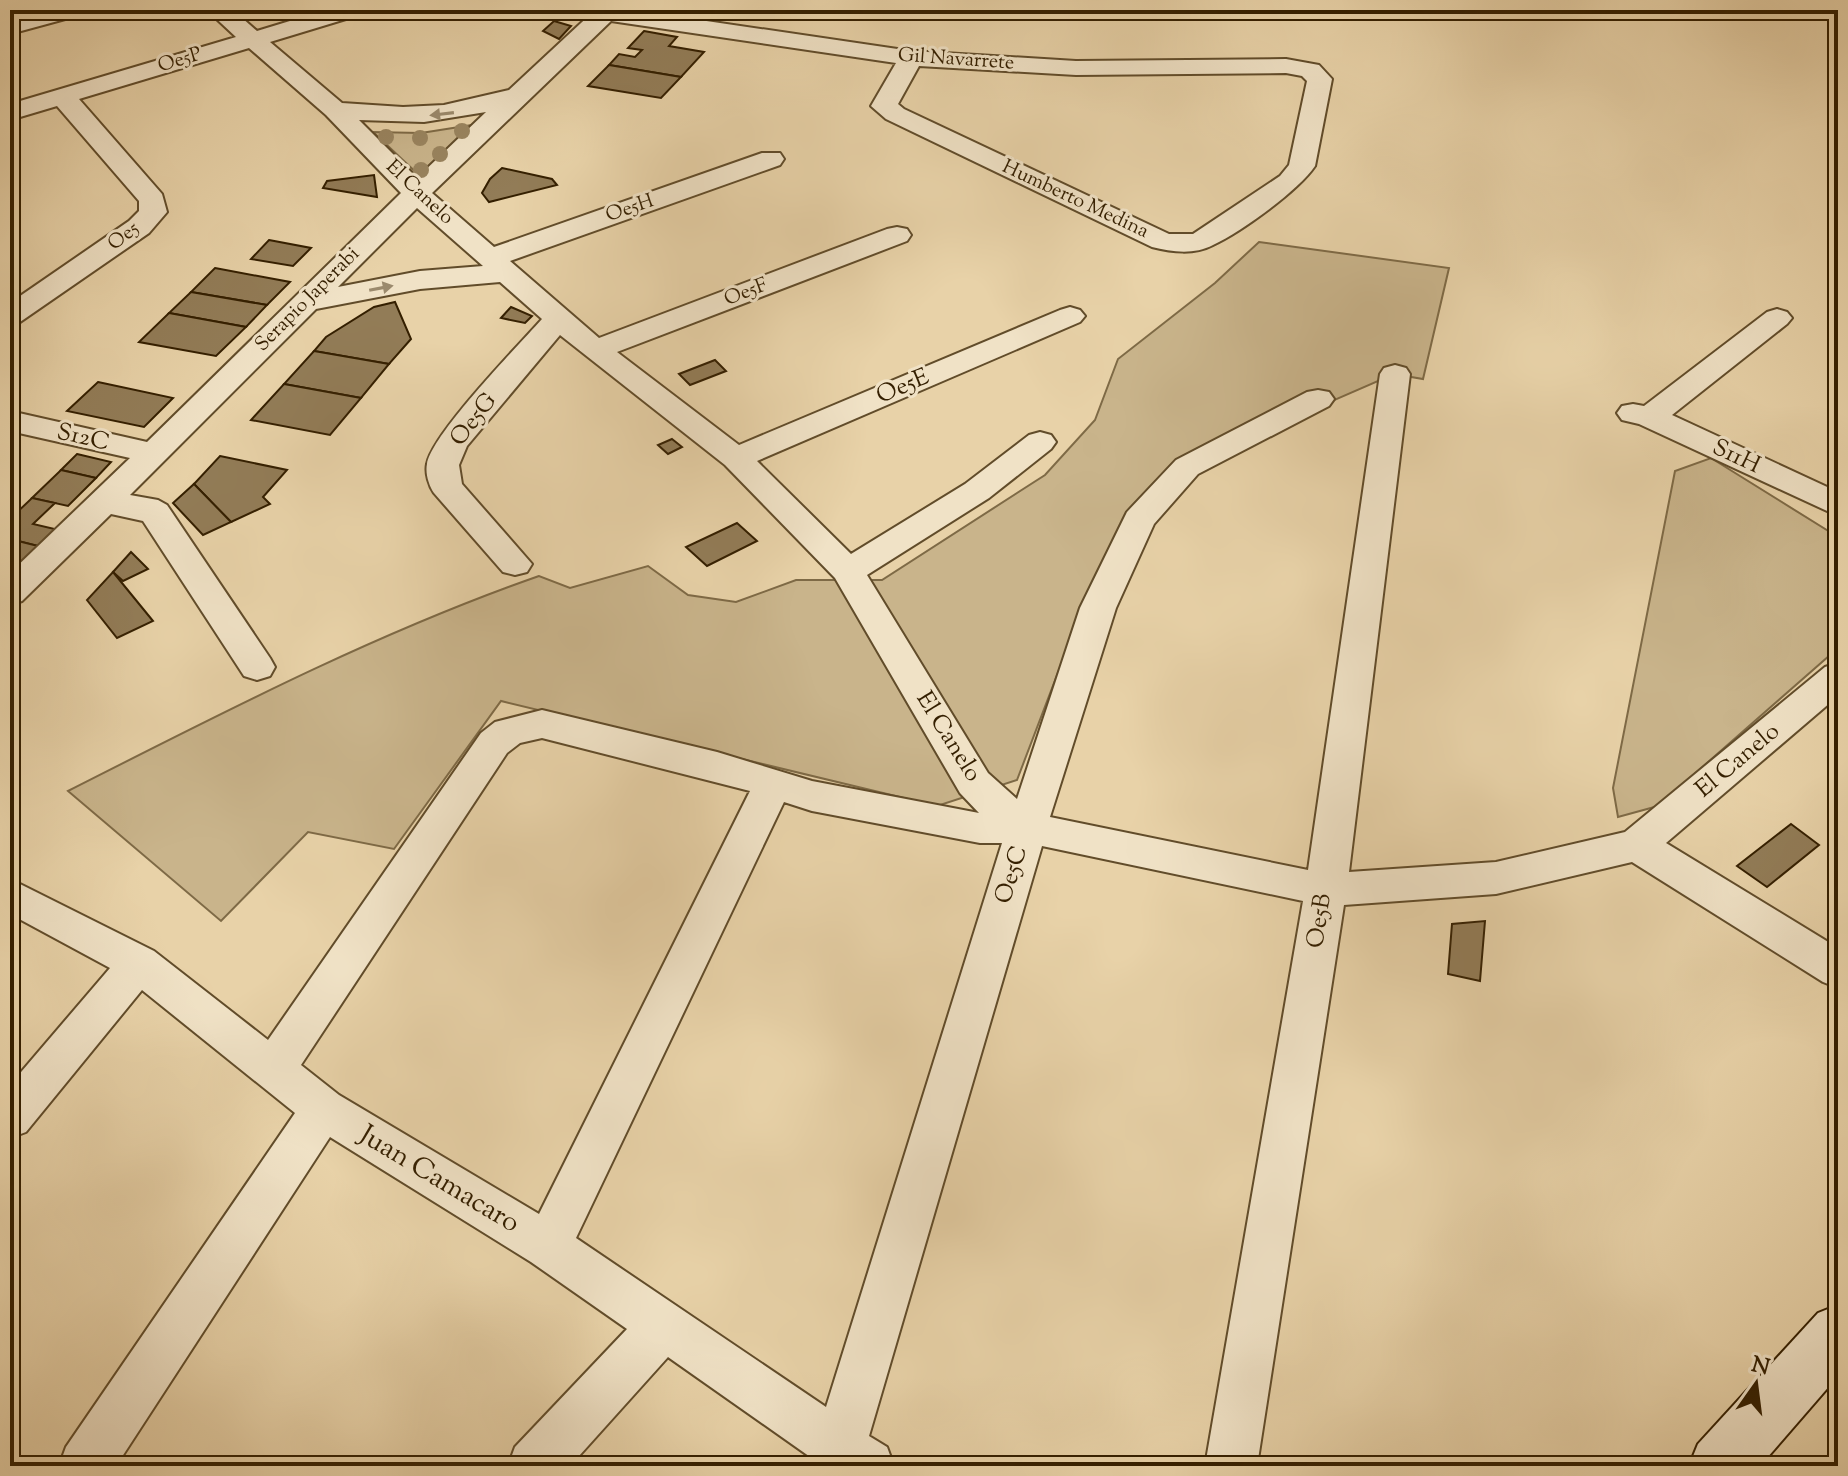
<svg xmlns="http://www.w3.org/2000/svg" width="1848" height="1476" viewBox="0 0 1848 1476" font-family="'Sorts Mill Goudy',serif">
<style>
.green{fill:#c9b48b;stroke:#7e6a46;stroke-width:2}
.building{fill:#927c57;stroke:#341f00;stroke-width:2}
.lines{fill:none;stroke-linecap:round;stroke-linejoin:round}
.street-casing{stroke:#614c2a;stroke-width:4}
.secondary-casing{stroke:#341f00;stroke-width:4}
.street{fill:#f0e2c6;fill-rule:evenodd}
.secondary{fill:#f0e2c6;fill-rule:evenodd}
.tree{fill:#99845f}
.oneway{fill:#9b8a6d}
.labels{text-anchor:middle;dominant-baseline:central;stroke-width:6;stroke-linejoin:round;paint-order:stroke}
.far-street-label{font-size:20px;fill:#341f00;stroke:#f0e2c6}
.street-label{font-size:24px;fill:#341f00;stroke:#f0e2c6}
.near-street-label{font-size:28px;fill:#341f00;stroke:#f0e2c6}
</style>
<rect width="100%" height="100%" fill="#e8d2a8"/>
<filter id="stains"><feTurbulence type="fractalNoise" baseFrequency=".0025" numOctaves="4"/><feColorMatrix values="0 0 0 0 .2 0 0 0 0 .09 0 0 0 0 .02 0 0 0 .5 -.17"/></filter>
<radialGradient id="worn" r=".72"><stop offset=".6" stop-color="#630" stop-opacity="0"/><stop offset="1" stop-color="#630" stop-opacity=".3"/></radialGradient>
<g class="green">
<path d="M472 125 421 177 373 132 421 133Z"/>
<path d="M1259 242 1449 268 1423 379 1394 374 1185 465 1135 518 1093 581 1017 780 937 806 501 701 394 849 308 832 221 921 68 791C222 713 376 633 539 576L570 588 648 566 688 595 736 602 796 580H882L1045 475 1095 420 1118 359 1215 283Z"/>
<path d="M1711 458 1838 537V648L1658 806 1618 817 1613 788 1675 471Z"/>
</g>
<g class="building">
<path d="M554 21 571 26 559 39 543 31Z"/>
<path d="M644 31 677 37 669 46 704 52 681 77 609 65 619 54 635 57 642 50 628 48Z"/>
<path d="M609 65 681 77 661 98 588 86Z"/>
<path d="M502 168 552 179 557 185 489 202 482 193 490 179Z"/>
<path d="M374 175 377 197 323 188 327 181Z"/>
<path d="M269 240 311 248 293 266 251 259Z"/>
<path d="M215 268 290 282 267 305 191 292Z"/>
<path d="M191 292 267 305 246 327 169 313Z"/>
<path d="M395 302 411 339 389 364 314 351 326 337 374 307Z"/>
<path d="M511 307 532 316 525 323 501 318Z"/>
<path d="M169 313 246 327 216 356 139 342Z"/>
<path d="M314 351 389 364 361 398 284 384Z"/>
<path d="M715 360 726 371 690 385 679 374Z"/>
<path d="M98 382 173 398 144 427 67 411Z"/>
<path d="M284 384 361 398 330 435 251 420Z"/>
<path d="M672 439 682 447 668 454 658 445Z"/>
<path d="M77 454 111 462 96 478 61 470Z"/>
<path d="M220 456 287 470 263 497 270 504 231 522 194 484Z"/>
<path d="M61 470 96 478 68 506 32 498Z"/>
<path d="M194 484 231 522 203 535 173 503Z"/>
<path d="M32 498 55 503 33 524 59 530 42 547 10 539V519Z"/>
<path d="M737 523 757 541 707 566 686 547Z"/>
<path d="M10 539 42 547 10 577Z"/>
<path d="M131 552 148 569 123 581 113 572Z"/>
<path d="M113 572 153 621 117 638 87 600Z"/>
<path d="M1791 824 1819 845 1767 887 1737 866Z"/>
<path d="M1485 921 1480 981 1448 974 1452 924Z"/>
</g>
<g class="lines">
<g class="street-casing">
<g id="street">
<path d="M46 10H84L80 15 10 34V20Z"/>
<path d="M207 10H233L257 31 326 10H363L359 15 270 42 342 103 403 107 444 105 509 90 595 10H632L911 51 1076 61 1286 59 1319 65 1332 79 1315 166C1298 191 1241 232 1213 245 1194 255 1172 252 1152 247L886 119 871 106 896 63 611 21 432 193 494 247 762 153H780L784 159 780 165 510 261 599 338 887 229 897 227 907 229 911 235 907 241 617 352 739 445 1060 310 1070 307 1080 310 1085 316 1080 322 757 461 851 554 965 484 1029 435 1040 432 1051 435 1056 442 1051 449 989 498 867 575 988 773 1017 799 1080 608 1127 512 1176 460 1307 392 1318 390 1329 392 1334 399 1329 406 1198 474 1154 524 1116 608 1050 817 1308 870 1380 374 1384 368 1395 365 1406 368 1410 374 1349 872 1496 862 1625 832 1825 667 1838 663V696L1666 843 1838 948V988L1823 982 1632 862 1496 894 1344 905 1257 1466H1205L1303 901 1042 846 869 1436 887 1447 894 1466H823L668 1357 570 1466H508L515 1447 627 1329 531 1262 330 1137 116 1466H59L66 1447 295 1113 142 990 26 1132 10 1138V1085L110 968 10 914V879L154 951 268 1040 481 733 495 722 542 710 717 752 812 781 979 813 960 793 835 578 725 465 560 335 467 446 459 465 462 484 532 564 527 572 515 575 503 572 434 493C429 486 425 473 427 464 432 434 518 346 542 319L500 282 420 289 316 309 130 495 158 500 167 505 270 658 275 667 270 676 257 680 244 676 143 521 111 514 22 601 10 605V573L130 458 10 431V411L147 442 401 193 326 115 249 48 79 99 162 194 167 212 149 233 20 322 10 325V303L129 221 139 211V201L57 106 10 120V104L236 37ZM919 66 1076 75 1286 73 1302 76 1307 81 1289 165 1280 176 1193 234H1169L904 109 898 104ZM486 112 417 178 359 120 424 122ZM417 208 483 266 420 271 338 287ZM542 738 750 791 539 1214 339 1095 301 1065 507 753 520 743ZM784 802 812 811 980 843H1002L826 1407 576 1238Z"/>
<path d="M1777 309 1787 312 1792 318 1787 324 1672 415 1838 492V516L1639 424 1622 420 1617 413 1622 406 1633 404 1644 406 1767 312Z"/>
</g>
</g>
<g class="secondary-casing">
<path id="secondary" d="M1838 1305V1376L1760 1466H1689L1698 1444 1818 1313Z"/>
</g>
<use href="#street" class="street"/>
<use href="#secondary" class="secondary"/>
</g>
<g class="tree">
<circle cx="462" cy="131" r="8"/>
<circle cx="386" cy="137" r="8"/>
<circle cx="420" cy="138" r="8"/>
<circle cx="440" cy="154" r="8"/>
<circle cx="421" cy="170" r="8"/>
</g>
<defs><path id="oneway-solid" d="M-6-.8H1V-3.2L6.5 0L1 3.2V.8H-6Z" transform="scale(2)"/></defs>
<g class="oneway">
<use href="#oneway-solid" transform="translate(442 114) rotate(173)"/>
<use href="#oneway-solid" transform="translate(381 288) rotate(-11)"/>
</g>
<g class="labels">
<g class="far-street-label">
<text transform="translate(956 60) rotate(4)">Gil Navarrete</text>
<text transform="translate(180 61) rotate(-17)">Oe5P</text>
<text transform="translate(419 193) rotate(43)">El Canelo</text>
<text transform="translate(1075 200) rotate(25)">Humberto Medina</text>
<text transform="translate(630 209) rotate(-19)">Oe5H</text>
<text transform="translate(124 237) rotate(-38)">Oe5</text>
<text transform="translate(746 293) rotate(-21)">Oe5F</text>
<text transform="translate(308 300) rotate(-45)">Serapio Japerabi</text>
</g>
<g class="street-label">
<text transform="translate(903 387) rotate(-23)">Oe5E</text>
<text transform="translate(474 420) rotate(-52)">Oe5G</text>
<text transform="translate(83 438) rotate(13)">S12C</text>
<text transform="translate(1736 457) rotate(25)">S11H</text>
<text transform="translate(948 737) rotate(58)">El Canelo</text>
<text transform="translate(1738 761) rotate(-40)">El Canelo</text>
<text transform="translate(1012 875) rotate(-73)">Oe5C</text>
<text transform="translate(1320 921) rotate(-81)">Oe5B</text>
</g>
<g class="near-street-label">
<text transform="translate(439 1180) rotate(31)">Juan Camacaro</text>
</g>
</g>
<rect width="1848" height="1476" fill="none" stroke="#e8d2a8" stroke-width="40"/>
<rect x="12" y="12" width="1824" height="1452" fill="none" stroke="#341f00" stroke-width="4"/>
<rect x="20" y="20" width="1808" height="1436" fill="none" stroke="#341f00" stroke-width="2"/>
<g transform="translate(1756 1384) rotate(14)" stroke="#f0e2c6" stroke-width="6" paint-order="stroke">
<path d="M0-6L14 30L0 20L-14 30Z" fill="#341f00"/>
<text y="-12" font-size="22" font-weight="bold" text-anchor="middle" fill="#341f00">N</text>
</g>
<rect width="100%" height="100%" filter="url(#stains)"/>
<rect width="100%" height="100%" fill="url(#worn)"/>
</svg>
